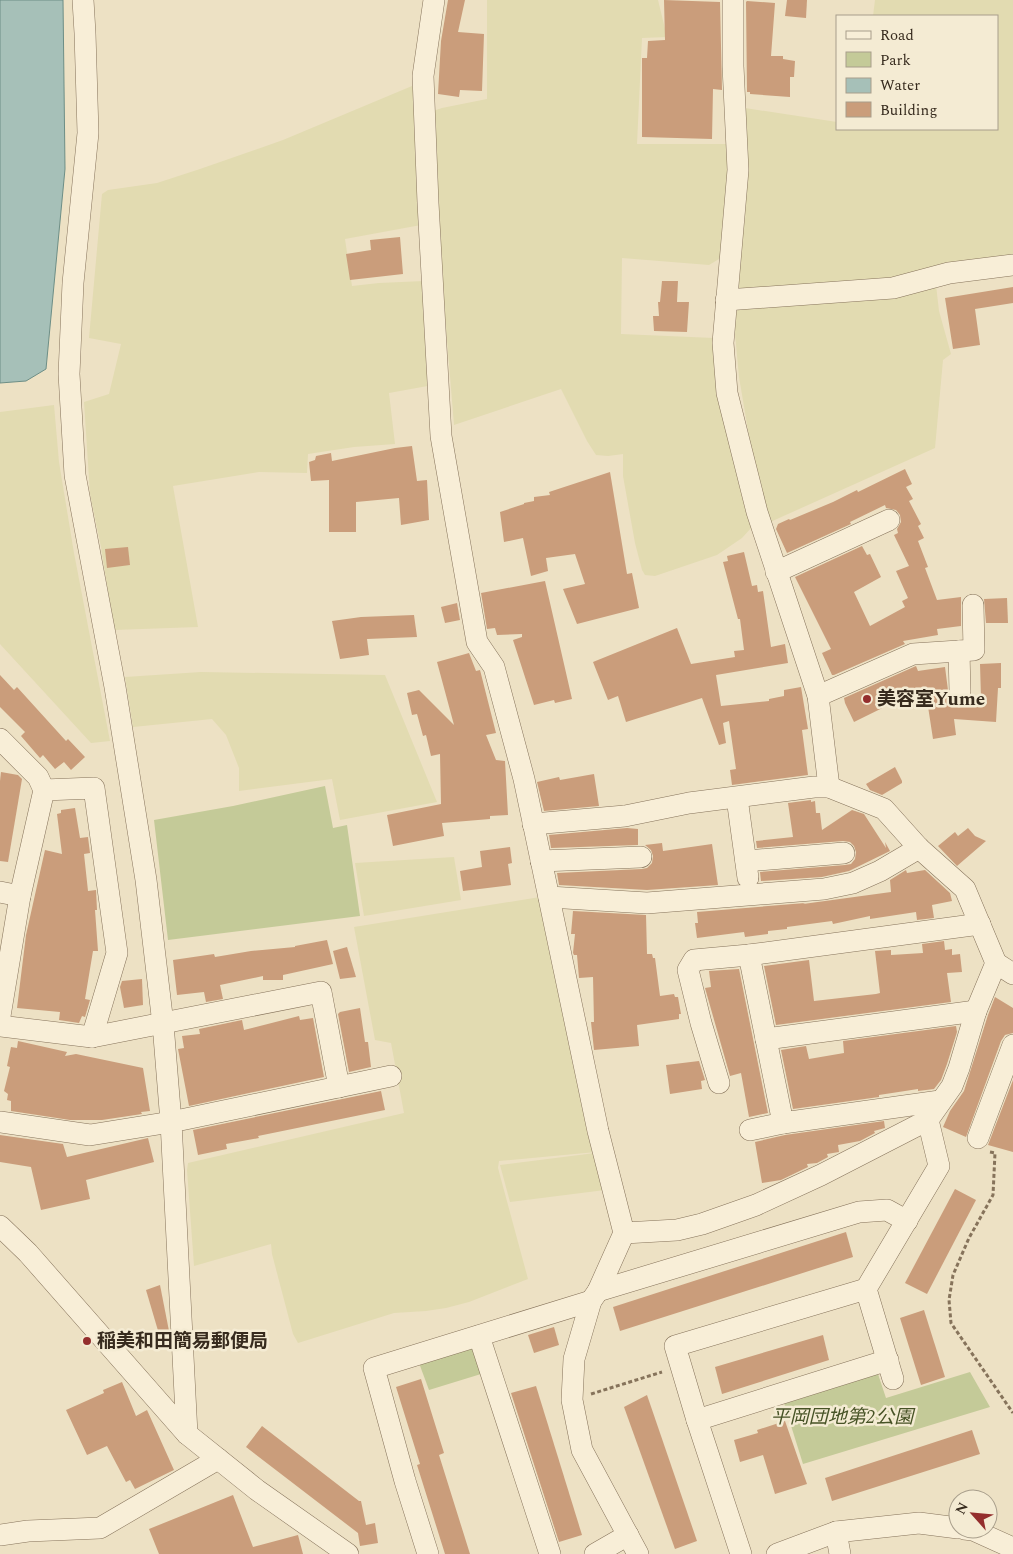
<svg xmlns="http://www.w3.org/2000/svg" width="1013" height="1554" viewBox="0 0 1013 1554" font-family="Spectral,'Noto Sans JP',serif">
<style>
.farmland{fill:#e2dbb1}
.green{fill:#c4ca98}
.water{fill:#a6c0b8;stroke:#6d8e86}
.building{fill:#ca9d7b}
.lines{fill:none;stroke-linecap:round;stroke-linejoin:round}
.minor-casing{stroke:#86735b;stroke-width:22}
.path{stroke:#86735b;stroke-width:3;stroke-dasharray:4 2.5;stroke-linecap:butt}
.minor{stroke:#f8eed7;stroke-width:21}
.poi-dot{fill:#942e2d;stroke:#f4ebd3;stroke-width:2}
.labels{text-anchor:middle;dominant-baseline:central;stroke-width:5;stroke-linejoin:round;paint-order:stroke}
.poi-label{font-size:19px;font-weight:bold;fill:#372b1e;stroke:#f4ebd3;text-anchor:start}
.park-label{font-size:19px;font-style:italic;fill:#475326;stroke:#f4ebd3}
</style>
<rect width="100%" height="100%" fill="#ede1c4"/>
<g class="farmland">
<path d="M487 0H658L667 37 642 38 637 144H729L723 255 719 259 709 265 622 258 621 334 714 338 752 527 742 538 717 555 655 576 645 575 642 570 635 543 623 476V454L608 456 596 455 587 441 561 389 454 425 442 279 433 111 442 108 487 99Z"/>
<path d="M875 0H1013V258L911 281 737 293V274L745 220 747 171 745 108 837 122V129H997V16H873Z"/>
<path d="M412 86 414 94 421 225 345 239 352 286 379 283 424 281 433 385 389 393 395 444 354 447 308 454 307 473 259 472 173 486 198 627 114 630 101 547 90 494 84 402 109 394 121 344 89 338 102 194 108 190 157 183 200 169 283 140Z"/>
<path d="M936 285 939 311 951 354 943 360 935 448 768 523 751 448 739 377 733 312 741 309 781 305 851 302 896 298Z"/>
<path d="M54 405 59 462 74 553 110 741 91 743 0 644V412Z"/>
<path d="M201 672 385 675 437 802 340 820 332 779 239 791V768L226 735 212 719 133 727 125 677Z"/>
<path d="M454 857 461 900 364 916 355 863Z"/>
<path d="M540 897 596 1152 499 1161 498 1168 528 1279 469 1302 446 1308 426 1311 394 1313 298 1343 293 1334 272 1254 271 1244 194 1266 187 1170 188 1163 404 1113 391 1043 375 1040 354 927Z"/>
<path d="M595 1153 605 1190 510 1202 500 1165Z"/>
</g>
<g class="green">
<path d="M325 786 333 828 347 825 360 916 168 940 154 820 233 806Z"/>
<path d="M474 1348 481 1374 429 1390 419 1363Z"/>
<path d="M877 1371 886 1398 970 1372 990 1407 803 1464 783 1400Z"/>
</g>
<path class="water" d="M0 0H63L65 169 46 369 26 381 0 383Z"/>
<g class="building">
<path d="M448 0H465L458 32 484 34 482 91 460 90 459 97 438 94 441 41Z"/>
<path d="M664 0 720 2 722 90 713 89 712 139 642 137V58H647L648 41 665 40Z"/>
<path d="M787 0H807L806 18 785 16Z"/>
<path d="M747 1 775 3 771 56H783V59L795 61 794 77H790V97L750 94V92H747L746 2Z"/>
<path d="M400 237 403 274 350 280 346 254 371 250 370 240Z"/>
<path d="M662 281H678L677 302H689L687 332 654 331 653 316H659L658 302H660Z"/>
<path d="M1013 287V303L975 309 980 345 953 349 945 298Z"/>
<path d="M412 446 417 481 427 480 429 520 401 525 399 498 356 502V532H329V480L311 481 309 462 315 460 316 456 331 453 332 461 395 448Z"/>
<path d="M905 469 912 484 906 487 913 499 909 501 921 524 918 526 924 538 918 541 928 567 925 568 937 600 961 597V626L937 629 938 635 903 641 905 644 834 675H832L822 653 831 649 795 577 862 546 867 555 870 554 881 577 854 592 870 626 905 607 902 601 908 598 896 571 909 566 894 535 898 533 897 529 901 522 900 515 896 510 886 508 885 505 850 522 851 524 787 553 776 529 778 524 789 519 790 520 833 502 857 490 858 492Z"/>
<path d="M610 472 627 574 632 573 639 608 577 624 563 589 585 584 575 554 546 558 548 571 531 576 523 538 504 542 500 512 524 504V503L534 501V497L550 495 549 492Z"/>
<path d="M128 547 130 565 107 568 105 549Z"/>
<path d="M744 552 752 586 757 585 758 592 763 591 771 647 785 644 788 663 716 675 721 706 769 701V699L784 696V690L801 687 808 729 802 730 808 775 732 785 730 770 736 769 729 721 723 723 726 743 719 745 702 698 626 722 618 696 608 700 593 662 677 628 691 664 735 657 734 651 744 650 740 619H738L723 562 728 561 727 556Z"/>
<path d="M545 581 572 699 555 703 554 700 534 705 513 640 522 637V634L497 635 495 628 487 629 481 593Z"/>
<path d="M1007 598 1008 623H986L984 599Z"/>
<path d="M457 603 460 620 445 623 441 607Z"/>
<path d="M414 615 417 637 367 639 369 655 340 659 332 621 361 617Z"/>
<path d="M469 653 476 671 480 670 496 733 486 735 496 760 505 761 508 815 490 816V819L442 823 444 836 393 846 387 815 441 804 440 754 431 756 426 735 423 736 417 714 412 715 407 693 419 690 454 725 437 662Z"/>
<path d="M1001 663V688H998L996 722 954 719 956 735 933 739 925 687 854 722 845 703 844 698 916 666 918 671 945 667 949 698 954 703 961 704 967 702 971 697 981 698 980 664Z"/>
<path d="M0 675 14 690 17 687 66 741 68 739 85 757 71 770 64 762 55 769 43 755 40 758 21 736 25 732 0 707Z"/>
<path d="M895 767 902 781V783L882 795 870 790 866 784Z"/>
<path d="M1 772 18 775 22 779 8 862 0 861V781Z"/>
<path d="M594 774 599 806 544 811 537 782 559 777 560 780Z"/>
<path d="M811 800V802L815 801 816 813H820L822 830 852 810 864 814 886 848 885 842 890 851 849 871 822 877 761 881 760 872 845 865 851 864 855 859 856 852 854 846 850 842 843 841 757 848 756 841 793 837 788 803Z"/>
<path d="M75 808 80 838 88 837 90 853 84 854 88 891 96 890 97 910H95L98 951H93L85 999 90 1000 85 1017 82 1016 79 1023 59 1020 60 1012 17 1008 26 935 45 850 62 854 57 814 61 813V810Z"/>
<path d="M627 828 638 829V845L551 848 549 835Z"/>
<path d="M968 828 975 836 986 841 957 866 938 846 955 832 958 836Z"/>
<path d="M662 843 663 851 712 844 718 885 647 890 559 885 557 873 642 869 647 868 652 863 653 856 651 850 645 845Z"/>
<path d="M510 847 512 863 508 864 511 885 463 891 460 871 482 867 480 851Z"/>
<path d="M906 870 907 873 925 870 950 893 952 901 932 905 934 918 917 920 916 912 870 919V916L833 924 832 921 787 927V929L768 931V934L745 937 744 932 697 938 695 923H698L697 912 805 903 803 904 891 892 890 880Z"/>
<path d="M573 911 646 915 647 954H652L653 958H655L660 996 674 994 675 997H678L681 1014H679V1019L637 1025 639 1046 594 1050 591 1022H594L593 977 579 978 577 955H574L573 953 575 934H571Z"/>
<path d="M327 940 333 964 283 975V980H263V976L220 985 223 999 206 1002 204 992 177 995 173 960 214 954 215 957 251 951 295 947V946Z"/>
<path d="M944 941 945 950 952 949V955L960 954 962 972 947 973 951 1002 776 1025 764 966 809 960 814 1001 876 994 880 993 875 951 891 950V955L923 953 922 944Z"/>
<path d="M347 947 356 977 340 979 333 951Z"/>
<path d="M739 969 768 1113 749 1117 741 1073 730 1076 705 988 711 987 709 971Z"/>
<path d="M142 979 143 1005 124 1008 120 987 122 981Z"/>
<path d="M995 997 1013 1008V1033L1005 1035 1001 1041 966 1137 943 1127 950 1111 964 1091 988 1015Z"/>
<path d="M360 1008 365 1042H368L371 1067 349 1072 338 1014 340 1012Z"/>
<path d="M299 1016 300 1020 313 1018 324 1077 189 1106 178 1049 184 1048 182 1036 200 1034 199 1029 242 1020 244 1030Z"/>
<path d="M956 1026 957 1032 947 1064 941 1080 934 1089 918 1091V1089L879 1095V1097L793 1109 781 1050 806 1046 809 1059 844 1053 843 1041Z"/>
<path d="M18 1041 67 1052 65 1056 76 1054 143 1068 150 1111 141 1112 142 1114 102 1120H70L11 1111V1101L7 1100 8 1094 4 1091 10 1067 7 1066 11 1047 17 1048Z"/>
<path d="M699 1061 705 1080 701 1081 702 1089 670 1094 666 1065Z"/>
<path d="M1013 1080V1152L988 1145Z"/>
<path d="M381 1091 385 1110 258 1136 259 1138 226 1144 227 1149 198 1155 193 1130Z"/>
<path d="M884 1121 885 1128 874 1131 875 1133 860 1141 838 1145 839 1152 827 1154 828 1157 817 1163 807 1164 808 1167 781 1180 762 1183 755 1142 785 1135Z"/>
<path d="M0 1135 63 1144 67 1157 148 1138 154 1162 86 1180 90 1199 41 1210 31 1167 0 1162Z"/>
<path d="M955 1189 976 1200 927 1294 905 1283Z"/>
<path d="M846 1232 853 1257 620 1331 613 1307Z"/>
<path d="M160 1285 169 1331 159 1334 146 1290Z"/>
<path d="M924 1310 945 1377 921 1385 900 1318Z"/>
<path d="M554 1327 559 1345 534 1353 528 1335Z"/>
<path d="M823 1335 829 1360 722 1394 715 1367Z"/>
<path d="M421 1379 444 1453 439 1455 470 1554H445L417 1465 420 1464 396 1387Z"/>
<path d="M122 1382 136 1416 147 1410 174 1470 135 1489 130 1480 126 1482 107 1446 87 1455 66 1410 104 1393 103 1390Z"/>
<path d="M536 1386 582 1535 559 1542 511 1393Z"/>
<path d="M647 1395 697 1541 675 1549 624 1407Z"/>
<path d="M785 1421 807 1484 775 1494 763 1455 740 1462 734 1440 758 1433 757 1430Z"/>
<path d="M262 1426 359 1501H361L366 1525 375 1523 378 1543 360 1546 358 1533 246 1447Z"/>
<path d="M972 1430 980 1454 832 1501 825 1478Z"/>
<path d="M233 1495 253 1547 298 1535 303 1554H159L149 1529Z"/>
</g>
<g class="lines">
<g class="minor-casing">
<g id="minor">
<path d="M83 0 85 33 88 133 73 283 69 374 75 475 115 687 146 880 163 1024 171 1122 187 1434"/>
<path d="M434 0 423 76 428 203 441 436 477 642 494 667 524 779 598 1131 624 1233 598 1291 591 1301 574 1359 572 1400 582 1450 638 1554"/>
<path d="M733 0V66L738 170 723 343 727 393 757 512 818 696 829 787"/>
<path d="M726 300 893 288 949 273 1013 265"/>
<path d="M776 572 889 520"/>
<path d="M959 651 960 692"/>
<path d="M818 696 913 654 974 650 973 605"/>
<path d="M0 739 38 777 44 790 20 896 0 1016"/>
<path d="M44 790 94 788 117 953 92 1037"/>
<path d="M737 798 748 878"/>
<path d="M533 824 625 816 689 803 814 787H829L884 809 919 848 965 889 996 963 1013 974"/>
<path d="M541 861 641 857"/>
<path d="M746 861 844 853"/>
<path d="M0 892 20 896"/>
<path d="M549 897 647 903 824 889 853 883 880 871 919 848"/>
<path d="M749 955 783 1123 940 1101"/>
<path d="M0 1026 92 1037 321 992 339 1087"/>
<path d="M766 1039 976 1011"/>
<path d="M719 1083 701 1023 688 970 694 960 749 955 980 924"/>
<path d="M0 1122 90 1135 171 1122 391 1076"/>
<path d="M750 1130 783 1123"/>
<path d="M978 1138 1013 1045"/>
<path d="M0 1226 28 1253 187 1434 257 1490 348 1554"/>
<path d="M624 1233 677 1230 702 1224 756 1205 821 1175 928 1120"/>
<path d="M598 1291 859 1212 887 1210 907 1221"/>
<path d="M479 1336 550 1554"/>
<path d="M893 1379 866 1289 939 1166 928 1120 952 1086 959 1068 976 1011 996 963"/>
<path d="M697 1420 888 1360"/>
<path d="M964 1529 973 1530 1013 1548"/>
<path d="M836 1532 840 1554"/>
<path d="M0 1535 28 1531 100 1528 218 1459"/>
<path d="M428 1554 405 1481 374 1368 591 1301"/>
<path d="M595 1554 628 1535"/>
<path d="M741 1554 697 1420 675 1346 866 1289"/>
<path d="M777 1554 836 1532 919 1523 958 1528"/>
</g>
</g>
<g class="path">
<path d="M990 1152 995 1153 993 1195 969 1238 953 1275 949 1300 951 1323 1013 1413"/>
<path d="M591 1394 662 1372"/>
</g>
<use href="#minor" class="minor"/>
</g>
<g class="poi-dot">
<circle cx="867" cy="699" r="5"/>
<circle cx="87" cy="1341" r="5"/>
</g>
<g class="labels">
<g class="poi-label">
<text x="877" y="699">美容室Yume</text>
<text x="97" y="1341">稲美和田簡易郵便局</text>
</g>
<g class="park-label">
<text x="842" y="1417">平岡団地第2公園</text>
</g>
</g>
<rect x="836" y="15" width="162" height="115" fill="#f4ebd3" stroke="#a89e8b"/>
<rect x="846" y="31" width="25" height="8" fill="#f8eed7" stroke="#a89e8b"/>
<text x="880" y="40" font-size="15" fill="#372b1e">Road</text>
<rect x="846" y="52" width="25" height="15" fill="#c4ca98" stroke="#a89e8b"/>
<text x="880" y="65" font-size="15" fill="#372b1e">Park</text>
<rect x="846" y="78" width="25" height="15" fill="#a6c0b8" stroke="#a89e8b"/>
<text x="880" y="90" font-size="15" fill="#372b1e">Water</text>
<rect x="846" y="102" width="25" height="15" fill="#ca9d7b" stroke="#a89e8b"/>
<text x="880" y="115" font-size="15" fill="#372b1e">Building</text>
<g transform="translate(973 1514) rotate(297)"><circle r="24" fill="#f4ebd3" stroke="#a89e8b"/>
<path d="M0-4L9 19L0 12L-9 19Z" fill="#942e2d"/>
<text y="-8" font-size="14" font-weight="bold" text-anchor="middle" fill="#372b1e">N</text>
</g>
</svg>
